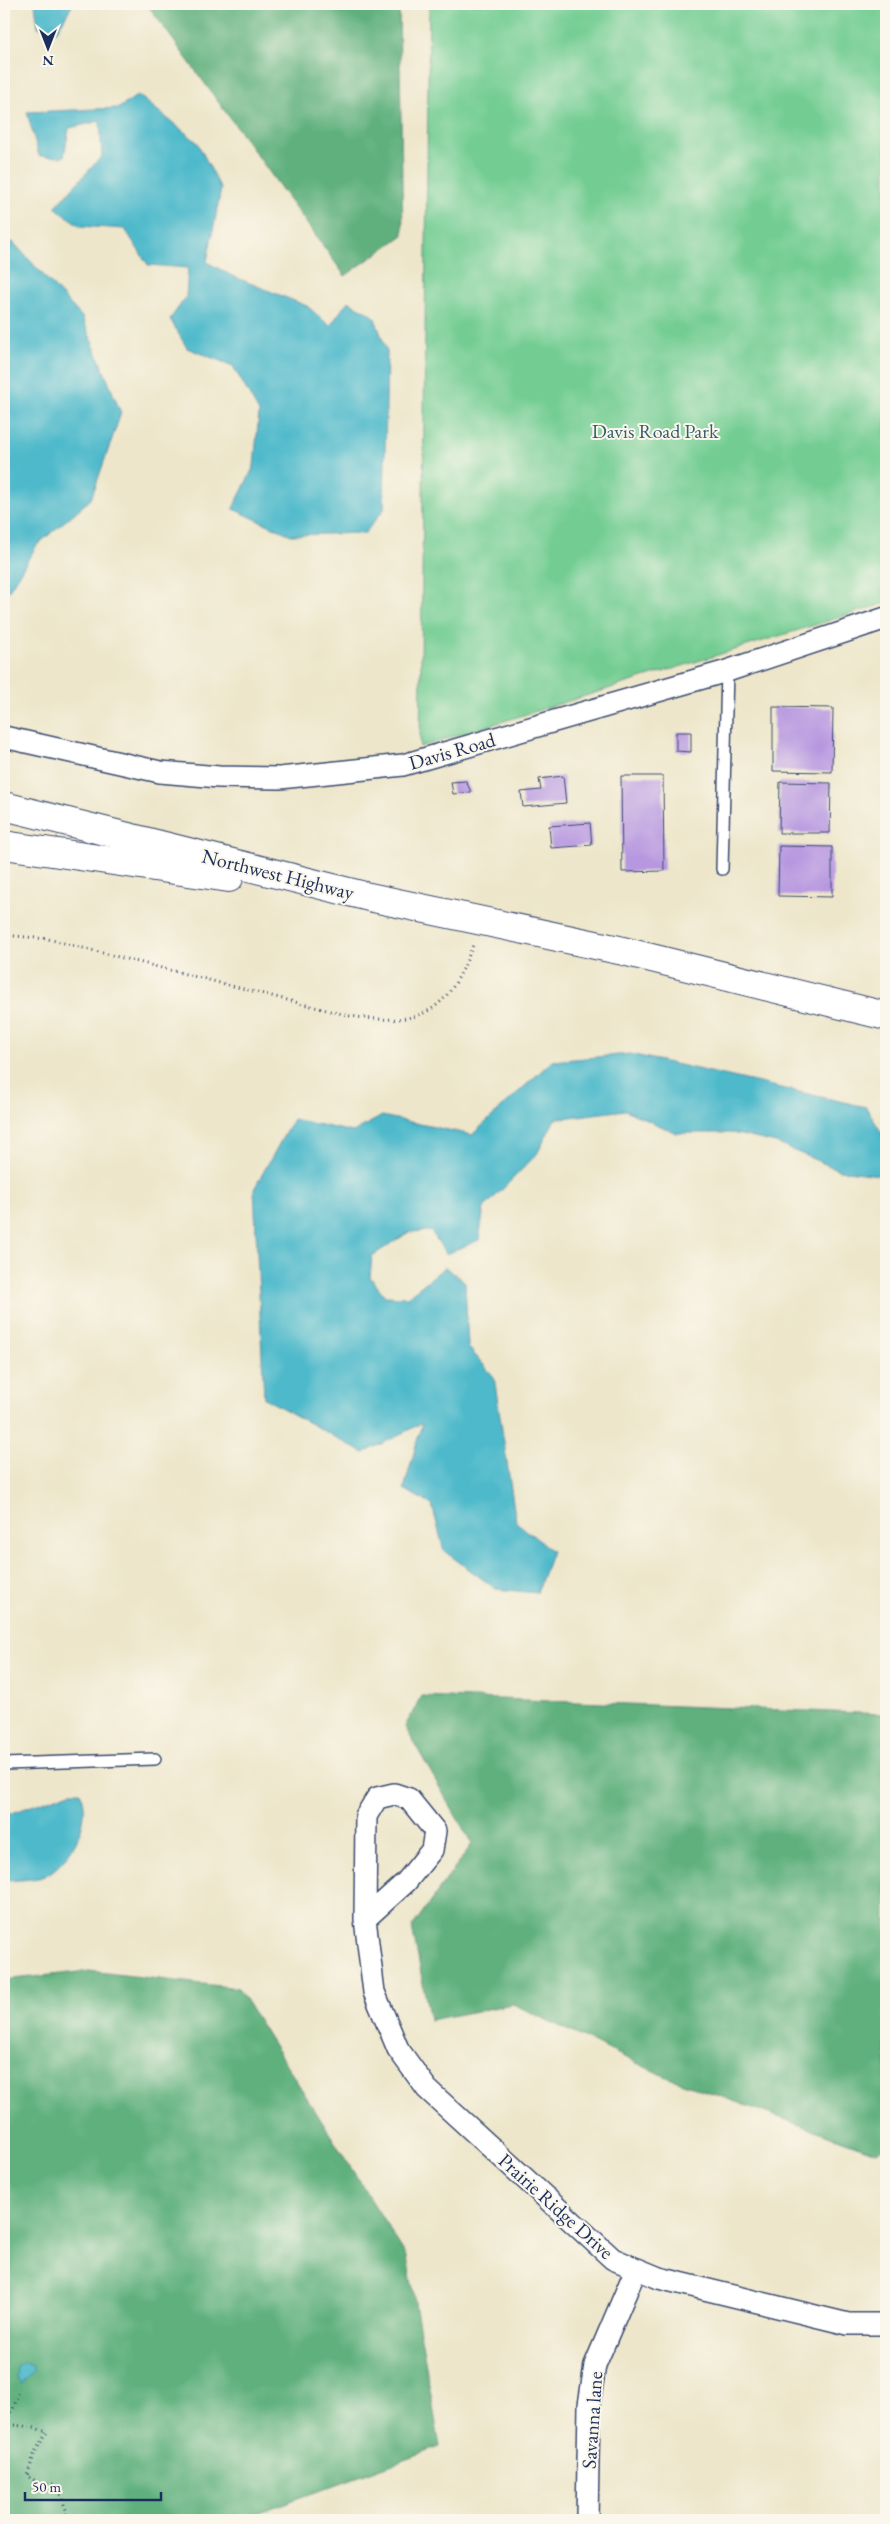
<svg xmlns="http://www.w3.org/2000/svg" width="890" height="2524" viewBox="0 0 890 2524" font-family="'EB Garamond',serif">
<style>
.green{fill:#73cd93;stroke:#477e78}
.forest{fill:#5eb07d;stroke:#3c706e}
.water{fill:#4eb9cb;stroke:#347494}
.building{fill:#b798e0}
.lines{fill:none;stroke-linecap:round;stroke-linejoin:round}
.service-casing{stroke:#3a4a6e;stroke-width:14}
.minor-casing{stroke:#3a4a6e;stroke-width:24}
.primary-casing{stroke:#3a4a6e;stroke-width:30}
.path{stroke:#3a4a6e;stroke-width:3;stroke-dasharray:1 4;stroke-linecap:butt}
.service{stroke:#fff;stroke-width:11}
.minor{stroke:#fff;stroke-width:21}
.primary{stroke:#fff;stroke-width:28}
.labels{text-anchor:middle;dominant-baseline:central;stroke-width:4;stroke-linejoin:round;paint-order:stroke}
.park-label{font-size:20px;fill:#355e6e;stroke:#fbf7ec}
.street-label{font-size:20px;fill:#1b2f5e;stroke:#fbf7ec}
</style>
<rect width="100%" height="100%" fill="#fbf7ec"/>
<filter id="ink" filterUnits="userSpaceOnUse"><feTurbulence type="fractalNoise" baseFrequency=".02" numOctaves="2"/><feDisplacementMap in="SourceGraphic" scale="10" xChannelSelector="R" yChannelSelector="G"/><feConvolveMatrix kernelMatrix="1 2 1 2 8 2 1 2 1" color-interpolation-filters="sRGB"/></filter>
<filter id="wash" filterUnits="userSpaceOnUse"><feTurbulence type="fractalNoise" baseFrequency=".0096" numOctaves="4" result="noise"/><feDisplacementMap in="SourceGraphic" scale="20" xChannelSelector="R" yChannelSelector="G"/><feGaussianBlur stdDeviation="1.12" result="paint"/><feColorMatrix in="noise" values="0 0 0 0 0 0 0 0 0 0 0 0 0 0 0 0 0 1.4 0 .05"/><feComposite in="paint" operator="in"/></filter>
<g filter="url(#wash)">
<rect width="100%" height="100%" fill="#ede6ca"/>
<path class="green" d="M429 4H886V603L420 747Z"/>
<g class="forest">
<path d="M147 4H399L403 235 345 276Z"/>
<path d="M421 1696 886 1714V2147L876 2152 666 2077 513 2004 430 2020 412 1927 472 1844 405 1727Z"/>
<path d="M89 1971 238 1988 407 2257 440 2447 238 2520H4V1980Z"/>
</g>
<g class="water">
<path d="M35 4H73L56 32 38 27Z"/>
<path d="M138 95 197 142 221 189 207 262 232 276 307 306 330 326 348 301 374 316 387 351 384 509 365 533 291 535 233 509 254 466 259 412 233 366 187 348 170 319 186 297 188 268 148 265 125 229 80 226 55 207 102 156 100 121 69 128 64 157 39 156 27 112 119 108Z"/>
<path d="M12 241 82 317 121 413 91 499 37 545 4 598V251Z"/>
<path d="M630 1054 866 1107 886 1140V1176L839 1170 776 1143 732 1133H676L625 1110 555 1119 537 1154 484 1208 479 1240 446 1254 431 1231 409 1232 372 1256 370 1277 385 1296 407 1297 445 1267 465 1282 468 1347 494 1377 516 1522 552 1551 537 1593 496 1589 444 1551 432 1505 404 1489 422 1423 364 1453 264 1398 254 1189 293 1119 353 1132 382 1116 472 1135 552 1061Z"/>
<path d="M70 1792H80C95 1819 67 1870 39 1878 28 1880 15 1880 4 1881V1816Z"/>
<path d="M25 2362 33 2366V2371L21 2384 16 2378 17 2366Z"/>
</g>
<g id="blocks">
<g class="building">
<path d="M773 707 833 708 832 772 773 771Z"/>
<path d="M676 732H691V752L676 751Z"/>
<path d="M563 776 566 803 523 807 521 792 541 790 539 779Z"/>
<path d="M621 776H663L664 871 622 872Z"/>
<path d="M466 781 471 792 453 794 451 782Z"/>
<path d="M780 782 831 783 830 833H779Z"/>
<path d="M590 823 592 845 551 848 549 826Z"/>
<path d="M779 846 832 847V897L778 896Z"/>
</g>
</g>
</g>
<g filter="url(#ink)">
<use href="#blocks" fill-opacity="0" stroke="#3a4a6e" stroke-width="1"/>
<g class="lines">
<g class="service-casing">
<g id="service">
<path d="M722 869 727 671"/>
<path d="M4 1764 155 1759"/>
</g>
</g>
<g class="minor-casing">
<g id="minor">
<path d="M4 737 160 772 219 777 280 778 403 765 727 671 886 618"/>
<path d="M365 1919 406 1882 432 1850 435 1831 409 1799 394 1794 377 1798 366 1816 365 1919 374 1992 398 2049 427 2089 613 2259 659 2278 848 2324H886"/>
<path d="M587 2520 589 2405 595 2365 636 2269"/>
</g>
</g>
<g class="primary-casing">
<g id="primary">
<path d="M4 806 369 897 619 950 886 1016"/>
<path d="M4 845 229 878"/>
</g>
</g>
<g class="path">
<path d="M4 935 48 939 350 1016C424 1027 448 1013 474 942"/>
<path d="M4 2420 13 2409 20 2389"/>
<path d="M4 2424 32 2427 47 2432 35 2452 27 2476 41 2484H56L67 2512 65 2520"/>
</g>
<use href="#service" class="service"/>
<use href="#minor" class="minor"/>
<use href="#primary" class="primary"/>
</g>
</g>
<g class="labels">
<g class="park-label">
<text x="655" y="431">Davis Road Park</text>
</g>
<g class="street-label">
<text transform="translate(452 751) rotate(-16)">Davis Road</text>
<text transform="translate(278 874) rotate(14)">Northwest Highway</text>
<text transform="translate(556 2206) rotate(42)">Prairie Ridge Drive</text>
<text transform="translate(592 2420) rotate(-86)">Savanna lane</text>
</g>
</g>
<rect width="890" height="2524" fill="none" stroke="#fbf7ec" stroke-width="20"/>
<g transform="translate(48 48) rotate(180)" stroke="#fbf7ec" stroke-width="4" paint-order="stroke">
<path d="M0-4L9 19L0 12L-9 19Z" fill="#1b2f5e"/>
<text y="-8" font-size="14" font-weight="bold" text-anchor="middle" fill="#1b2f5e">N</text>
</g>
<path d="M25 2492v8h136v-8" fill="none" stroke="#1b2f5e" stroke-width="2.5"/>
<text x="32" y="2492" font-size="15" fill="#1b2f5e" stroke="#fbf7ec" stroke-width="4" paint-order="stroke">50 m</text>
</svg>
